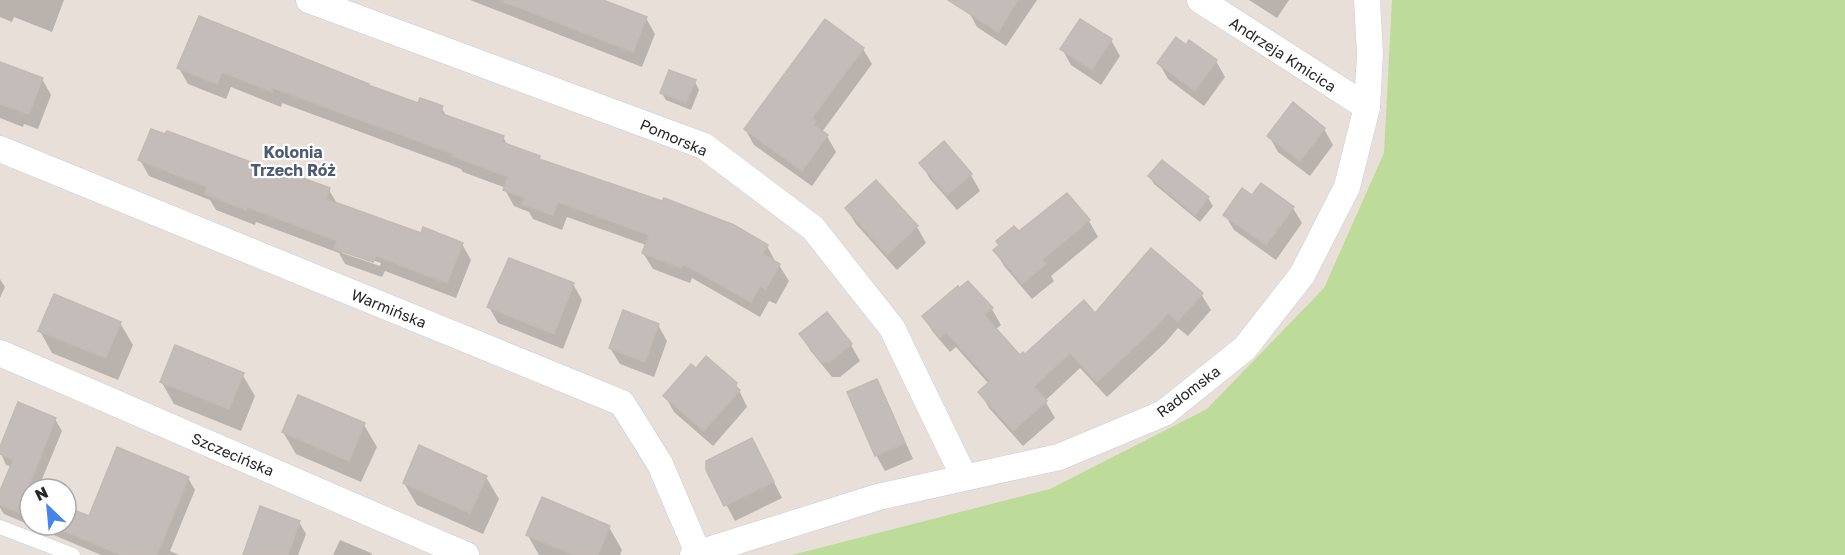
<svg xmlns="http://www.w3.org/2000/svg" width="1845" height="555" viewBox="0 0 1845 555" font-family="'Golos Text',sans-serif">
<style>
.green{fill:#bddb99}
.shadow{fill:#0003;fill-rule:evenodd}
.building{fill:#c4bcb9;stroke:#c3bab3;stroke-width:1.5}
.lines{fill:none;stroke-linecap:round;stroke-linejoin:round}
.service-casing{stroke:#c8ced8;stroke-width:15}
.minor-casing{stroke:#c8ced8;stroke-width:27}
.service{stroke:#fff;stroke-width:14}
.minor{stroke:#fff;stroke-width:26}
.labels{text-anchor:middle;dominant-baseline:central;stroke-width:4.5;stroke-linejoin:round;paint-order:stroke}
.street-label{font-size:15px;fill:#272727;stroke:#fff}
.neighbourhood-label{font-size:16px;font-weight:bold;fill:#4c5b73;stroke:#fff}
</style>
<rect width="100%" height="100%" fill="#e8dfd9"/>
<path class="green" d="M1392 0H1845V555H792L1050 489 1207 409 1324 288 1384 153Z"/>
<g class="shadow">
<path d="M0 0H64L52 32 14 17 12 22 0 17Z"/>
<path d="M470 0H600L646 18 655 34 642 67Z"/>
<path d="M977 0H1037L1006 46 977 27 969 12Z"/>
<path d="M1249 0H1289L1277 18Z"/>
<path d="M1111 40 1120 56 1101 85 1071 65 1062 49Z"/>
<path d="M1186 47 1216 61 1225 77 1204 106 1168 79 1159 63Z"/>
<path d="M863 49 872 64 822 132 827 136 836 152 812 186 754 145 745 129Z"/>
<path d="M0 63 42 79 51 95 38 129 24 124 23 127 0 118Z"/>
<path d="M179 68 369 87 419 105 441 107 447 117 503 137 508 146 539 157 542 162 767 246 776 263 779 265 789 281 776 304 769 301 760 317 692 278 690 283 653 269 643 253 646 245 567 217 562 230 533 219 529 212 514 206 505 190 506 188 463 172 461 169 282 103 281 107 231 87 226 99 188 84Z"/>
<path d="M695 82 699 90 691 110 666 100 661 92Z"/>
<path d="M1324 129 1333 145 1310 176 1278 152 1269 136Z"/>
<path d="M140 160 289 178 329 190 338 205 422 235 462 244 471 260 456 298 385 271 382 277 345 264 339 253 256 222 255 225 216 210 210 200 149 176ZM342 250 381 263 380 266 342 253Z"/>
<path d="M1163 162 1208 198 1213 206 1200 222 1154 184 1150 177Z"/>
<path d="M921 163 971 175 980 191 957 210 930 179Z"/>
<path d="M876 182 917 227 926 243 897 270 856 224 846 208Z"/>
<path d="M1293 208 1302 223 1276 260 1234 230 1225 215Z"/>
<path d="M1089 221 1098 237 1051 276 1054 281 1032 299 1004 266 995 250 1019 234Z"/>
<path d="M0 279 5 287 0 298Z"/>
<path d="M967 283 992 309 1001 325 995 330 1020 357 1025 356 1095 316 1201 294 1211 310 1188 336 1178 328 1165 343 1107 397 1080 368 1045 401 1055 418 1023 446 989 408 980 392 989 384 956 347 950 352 933 332 923 316Z"/>
<path d="M573 284 582 300 563 349 498 323 489 307Z"/>
<path d="M827 314 851 345 860 361 840 377H832L810 350 801 334Z"/>
<path d="M120 323 133 345 118 380 52 353 40 331Z"/>
<path d="M658 325 667 341 654 377 620 364 610 348Z"/>
<path d="M696 370 736 384 747 407 713 446 674 412 665 396Z"/>
<path d="M242 374 255 396 241 431 174 404 161 381Z"/>
<path d="M876 381 885 396 913 459 885 471 876 455Z"/>
<path d="M55 419 62 431 38 489H30V525H66V508L89 518 188 478 195 490 170 551 179 555H101L4 514 0 508V495L12 467 6 465 0 451Z"/>
<path d="M364 425 377 447 361 482 296 454 283 432Z"/>
<path d="M760 455 782 498 735 521 708 470Z"/>
<path d="M486 477 499 499 483 534 417 505 404 483Z"/>
<path d="M299 522 306 534 298 555H244Z"/>
<path d="M609 527 622 550 620 555H539L527 534Z"/>
<path d="M340 540 371 553 372 555H333Z"/>
</g>
<g class="building">
<path d="M504 0H603L647 17 633 52 504 2Z"/>
<path d="M948 0H1018L998 32Z"/>
<path d="M199 16 369 84 368 85 418 103 420 98 443 106 440 113 504 136 502 142 540 156 539 159 662 201 664 198 734 225 768 245 763 254 780 264 766 289 760 286 751 302 683 264 681 268 642 253 649 235 558 202 553 215 522 204 525 198 503 190 508 177 452 156 453 154 273 88 272 92 222 72 217 84 177 68Z"/>
<path d="M825 19 864 48 812 118 816 121 814 125 828 135 802 171 744 129Z"/>
<path d="M1080 19 1112 39 1092 70 1060 49Z"/>
<path d="M1176 37 1186 45 1189 40 1217 60 1195 91 1157 63Z"/>
<path d="M0 62 43 78 29 114 0 104Z"/>
<path d="M669 70 696 80 686 103 660 93Z"/>
<path d="M1293 102 1325 128 1300 161 1267 136Z"/>
<path d="M151 129 165 134 167 131 288 176 289 173 330 188 326 199 421 233 423 227 463 243 447 283 376 256 373 262 334 249 337 241 247 207 246 210 205 194 207 187 138 160Z"/>
<path d="M944 141 972 174 947 195 919 163Z"/>
<path d="M1162 160 1209 197 1195 215 1148 176Z"/>
<path d="M876 180 918 226 887 255 845 208Z"/>
<path d="M1261 183 1294 207 1266 245 1223 215 1242 188 1252 195Z"/>
<path d="M1067 193 1090 220 1042 260 1046 264 1022 284 993 250 999 245 996 241 1014 226 1019 231Z"/>
<path d="M1151 248 1203 293 1178 321 1168 313 1156 327 1097 382 1070 353 1034 387 1047 401 1013 431 978 392 990 381 946 332 940 338 922 316 958 286 959 288 968 281 993 308 984 315 1020 355 1023 352 1025 354 1084 300 1095 313Z"/>
<path d="M509 258 574 283 554 334 487 307Z"/>
<path d="M54 294 121 322 106 358 38 331Z"/>
<path d="M623 310 659 324 645 362 609 348Z"/>
<path d="M827 312 852 344 830 362H821L799 334Z"/>
<path d="M175 345 244 373 229 409 160 382Z"/>
<path d="M706 356 737 383 735 386 740 390 704 431 663 396 691 364 696 368Z"/>
<path d="M877 379 905 443 875 456 847 392Z"/>
<path d="M298 395 365 423 349 461 282 432Z"/>
<path d="M18 402 56 418 27 490 30 492V517L0 505V491L13 460 0 454V447Z"/>
<path d="M752 438 774 482 724 506 706 470V461Z"/>
<path d="M419 445 487 476 470 513 403 483Z"/>
<path d="M117 447 189 477 157 555H121L49 525H66V507L89 516Z"/>
<path d="M542 497 610 526 598 555H574L526 535Z"/>
<path d="M260 506 300 521 288 555H243Z"/>
</g>
<g class="lines">
<g class="service-casing">
<path id="service" d="M0 527 73 555"/>
</g>
<g class="minor-casing">
<g id="minor">
<path d="M309 0 704 146 813 228 892 328 964 477"/>
<path d="M1200 0 1367 107"/>
<path d="M0 149 622 403 660 464 698 553"/>
<path d="M0 353 466 555"/>
<path d="M693 555 878 497 1059 457 1164 413 1245 348 1302 275 1347 187 1367 107 1370 54 1367 0"/>
</g>
</g>
<use href="#service" class="service"/>
<use href="#minor" class="minor"/>
</g>
<g class="labels">
<g class="street-label">
<text transform="translate(1283 54) rotate(33)">Andrzeja Kmicica</text>
<text transform="translate(674 137) rotate(23)">Pomorska</text>
<text transform="translate(389 308) rotate(22)">Warmińska</text>
<text transform="translate(1188 391) rotate(-37)">Radomska</text>
<text transform="translate(233 454) rotate(23)">Szczecińska</text>
</g>
<g class="neighbourhood-label">
<text x="293" y="152">Kolonia<tspan x="293" dy="18">Trzech Róż</tspan></text>
</g>
</g>
<g transform="translate(48 507) rotate(334)"><circle r="28" fill="#ffffff" stroke="#a9a9a9" stroke-width="1.5"/>
<path d="M0-4.5L10 22L0 15L-10 22Z" fill="#4585e9"/>
<text y="-9" font-size="16" font-weight="bold" text-anchor="middle" fill="#272727">N</text>
</g>
</svg>
